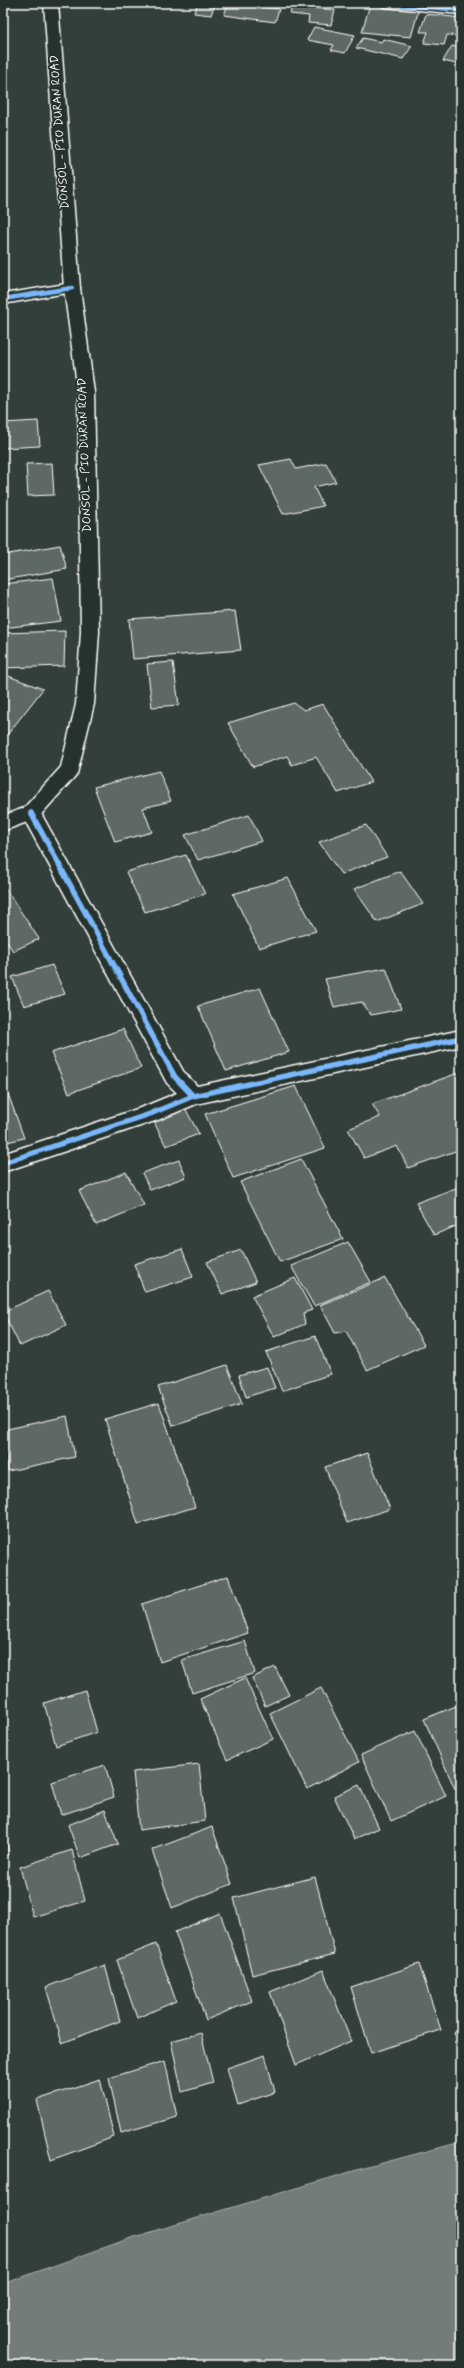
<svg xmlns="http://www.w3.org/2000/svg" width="464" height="2368" viewBox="0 0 464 2368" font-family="Mynerve,sans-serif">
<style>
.water{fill:#737b78;stroke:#abb0ae}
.building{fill:#5f6964;stroke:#fff}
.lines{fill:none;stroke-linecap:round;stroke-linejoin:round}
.minor-casing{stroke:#fff;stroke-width:3}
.major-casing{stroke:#fff;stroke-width:3}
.minor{fill:#26332d;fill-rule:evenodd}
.major{fill:#26332d;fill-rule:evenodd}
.cycleway-far1-casing{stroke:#26332d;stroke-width:6}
.cycleway-casing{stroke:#26332d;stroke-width:8}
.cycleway-far1{stroke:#7ab7fb;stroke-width:4.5}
.cycleway{stroke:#7ab7fb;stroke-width:5.5}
.labels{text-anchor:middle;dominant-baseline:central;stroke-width:3.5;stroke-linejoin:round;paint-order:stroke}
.far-street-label{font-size:12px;fill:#fff;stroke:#26332d}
</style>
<rect width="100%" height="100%" fill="#333f3a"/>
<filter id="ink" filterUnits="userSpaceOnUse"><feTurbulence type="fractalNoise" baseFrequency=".025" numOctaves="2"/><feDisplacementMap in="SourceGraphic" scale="8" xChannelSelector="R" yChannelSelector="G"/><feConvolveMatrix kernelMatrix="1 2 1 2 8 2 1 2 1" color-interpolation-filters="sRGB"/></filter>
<g filter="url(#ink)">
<path class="water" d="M461 2142V2365H3V2284L128 2239 360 2169Z"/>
<g class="building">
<path d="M198 3 215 4 211 15 194 13Z"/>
<path d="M293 3H318L316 8 335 10 331 25 308 23 309 16 290 14Z"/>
<path d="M228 4 279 9 275 22 224 15Z"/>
<path d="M370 4 419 9 411 37 362 32Z"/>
<path d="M426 14 461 18 459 36 447 35 444 45 424 43 428 32H420Z"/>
<path d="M314 27 355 35 345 53 331 50 334 45 307 40Z"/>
<path d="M363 38 381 42 383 39 412 46 403 59 356 48Z"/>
<path d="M452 46 461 48V65L443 61Z"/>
<path d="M38 421 40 446 3 448V423Z"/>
<path d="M291 459 296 469 326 463 336 482 314 487 323 506 283 514 259 465Z"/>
<path d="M52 463 54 495 28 496 26 464Z"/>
<path d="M60 545 67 569 3 580V555Z"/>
<path d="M53 578 61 621 3 628V584Z"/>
<path d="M235 611 241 650 133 659 129 619Z"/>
<path d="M65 631 64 666 3 668V633Z"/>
<path d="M173 662 179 705 152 707 147 664Z"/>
<path d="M3 674 43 689 7 735 3 733Z"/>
<path d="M294 703 304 710 323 704 371 782 338 793 316 757 292 765 287 756 253 767 228 723Z"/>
<path d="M159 771 171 801 143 808 152 832 115 842 94 787Z"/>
<path d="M249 815 262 841 198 860 185 835Z"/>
<path d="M366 825 387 857 341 874 319 842Z"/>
<path d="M186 855 205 894 145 912 126 872Z"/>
<path d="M400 871 423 904 377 922 354 889Z"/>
<path d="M288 878 316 931 259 948 233 894Z"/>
<path d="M3 885 39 939 13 951 5 939 3 940Z"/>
<path d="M52 965 65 994 24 1006 12 977Z"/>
<path d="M386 968 401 1009 371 1015 362 1002 334 1007 325 979Z"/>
<path d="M260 988 289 1052 226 1071 198 1006Z"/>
<path d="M123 1029 141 1068 69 1093 51 1053Z"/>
<path d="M461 1072V1149L408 1168 397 1146 364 1158 348 1129 380 1117 372 1104Z"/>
<path d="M3 1080 24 1138 3 1143Z"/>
<path d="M296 1086 325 1148 233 1178 205 1114Z"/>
<path d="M185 1108 199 1134 166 1146 153 1120Z"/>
<path d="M301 1159 343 1239 280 1262 240 1182Z"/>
<path d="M179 1160 186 1177 150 1190 142 1173Z"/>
<path d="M126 1172 144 1205 96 1225 79 1191Z"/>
<path d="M461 1186V1224L434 1235 416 1203Z"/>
<path d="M348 1242 371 1282 314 1306 291 1266Z"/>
<path d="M182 1249 193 1277 145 1292 134 1264Z"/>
<path d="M241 1250 256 1282 222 1294 207 1262Z"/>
<path d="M295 1278 312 1310 303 1313 305 1324 274 1337 252 1296Z"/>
<path d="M385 1278 424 1345 367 1370 346 1331 335 1333 320 1305Z"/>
<path d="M48 1291 66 1325 20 1346 3 1312Z"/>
<path d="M315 1336 331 1374 282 1391 266 1352Z"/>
<path d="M227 1365 242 1404 173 1426 158 1387Z"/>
<path d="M267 1367 275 1388 246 1397 239 1375Z"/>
<path d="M159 1403 195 1507 138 1524 105 1419Z"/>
<path d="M67 1416 75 1457 8 1471 3 1430Z"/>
<path d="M367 1453 390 1509 347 1523 325 1467Z"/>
<path d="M228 1576 248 1633 160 1662 142 1604Z"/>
<path d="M245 1641 255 1673 192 1693 182 1660Z"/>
<path d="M275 1667 289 1695 265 1706 252 1678Z"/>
<path d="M245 1678 273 1739 227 1760 200 1699Z"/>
<path d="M321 1688 359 1762 307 1789 270 1713Z"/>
<path d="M85 1690 97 1732 56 1746 44 1703Z"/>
<path d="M461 1704V1786L455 1789 424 1719Z"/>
<path d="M415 1731 446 1796 391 1821 361 1755Z"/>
<path d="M199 1764 205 1821 139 1830 133 1772Z"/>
<path d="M105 1765 114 1797 61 1815 52 1782Z"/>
<path d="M359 1785 379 1828 354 1839 334 1796Z"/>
<path d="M105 1810 118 1844 80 1858 68 1825Z"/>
<path d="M3 1825 9 1855 3 1856Z"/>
<path d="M212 1827 232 1884 172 1908 152 1850Z"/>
<path d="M72 1850 85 1901 33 1917 20 1867Z"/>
<path d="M315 1877 335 1954 252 1975 234 1898Z"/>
<path d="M220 1913 252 2001 206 2020 175 1932Z"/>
<path d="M156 1944 176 2001 137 2018 117 1960Z"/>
<path d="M419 1964 441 2030 371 2053 351 1987Z"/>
<path d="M105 1965 120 2021 62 2043 46 1987Z"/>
<path d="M323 1970 351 2041 296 2065 270 1992Z"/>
<path d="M461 2029V2051L454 2032Z"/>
<path d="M201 2033 213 2083 182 2092 171 2041Z"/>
<path d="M265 2055 275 2092 238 2105 227 2068Z"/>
<path d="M165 2061 177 2117 121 2133 109 2078Z"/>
<path d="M100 2079 114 2137 51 2160 37 2100Z"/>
</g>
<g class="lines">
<g class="minor-casing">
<g id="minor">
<path d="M377 3H430L461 6V14L384 7Z"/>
<path d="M72 283 78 285 80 288 78 291 3 304V294Z"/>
<path d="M31 806 38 808 183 1071 197 1086 461 1030V1046L196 1104 158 1120 3 1172V1154L143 1107 177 1093 167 1083 21 813 24 808Z"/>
</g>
</g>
<g class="major-casing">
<path id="major" d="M44 3H58L80 288 94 392 99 632 94 704 77 774 38 818 3 831V816L24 808 61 767 76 704 81 632 78 392 64 288Z"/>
</g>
<use href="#minor" class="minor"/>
<use href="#major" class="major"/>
<g class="cycleway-far1-casing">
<g id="cycleway-far1">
<path d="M384 3 461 10"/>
<path d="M3 299 72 288"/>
</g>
</g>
<g class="cycleway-casing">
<g id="cycleway">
<path d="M193 1096 461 1038"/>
<path d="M3 1163 150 1114 193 1096 175 1077 31 813"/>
</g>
</g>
<use href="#cycleway-far1" class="cycleway-far1"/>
<use href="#cycleway" class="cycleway"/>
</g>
</g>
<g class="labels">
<g class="far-street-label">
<text transform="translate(60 132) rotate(-94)">DONSOL - PIO DURAN ROAD</text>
<text transform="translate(85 455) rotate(-92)">DONSOL - PIO DURAN ROAD</text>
</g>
</g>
<rect width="464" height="2368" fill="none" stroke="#26332d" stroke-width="16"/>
<rect x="8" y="8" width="448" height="2352" fill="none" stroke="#fff" stroke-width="1.5" filter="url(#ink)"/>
</svg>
